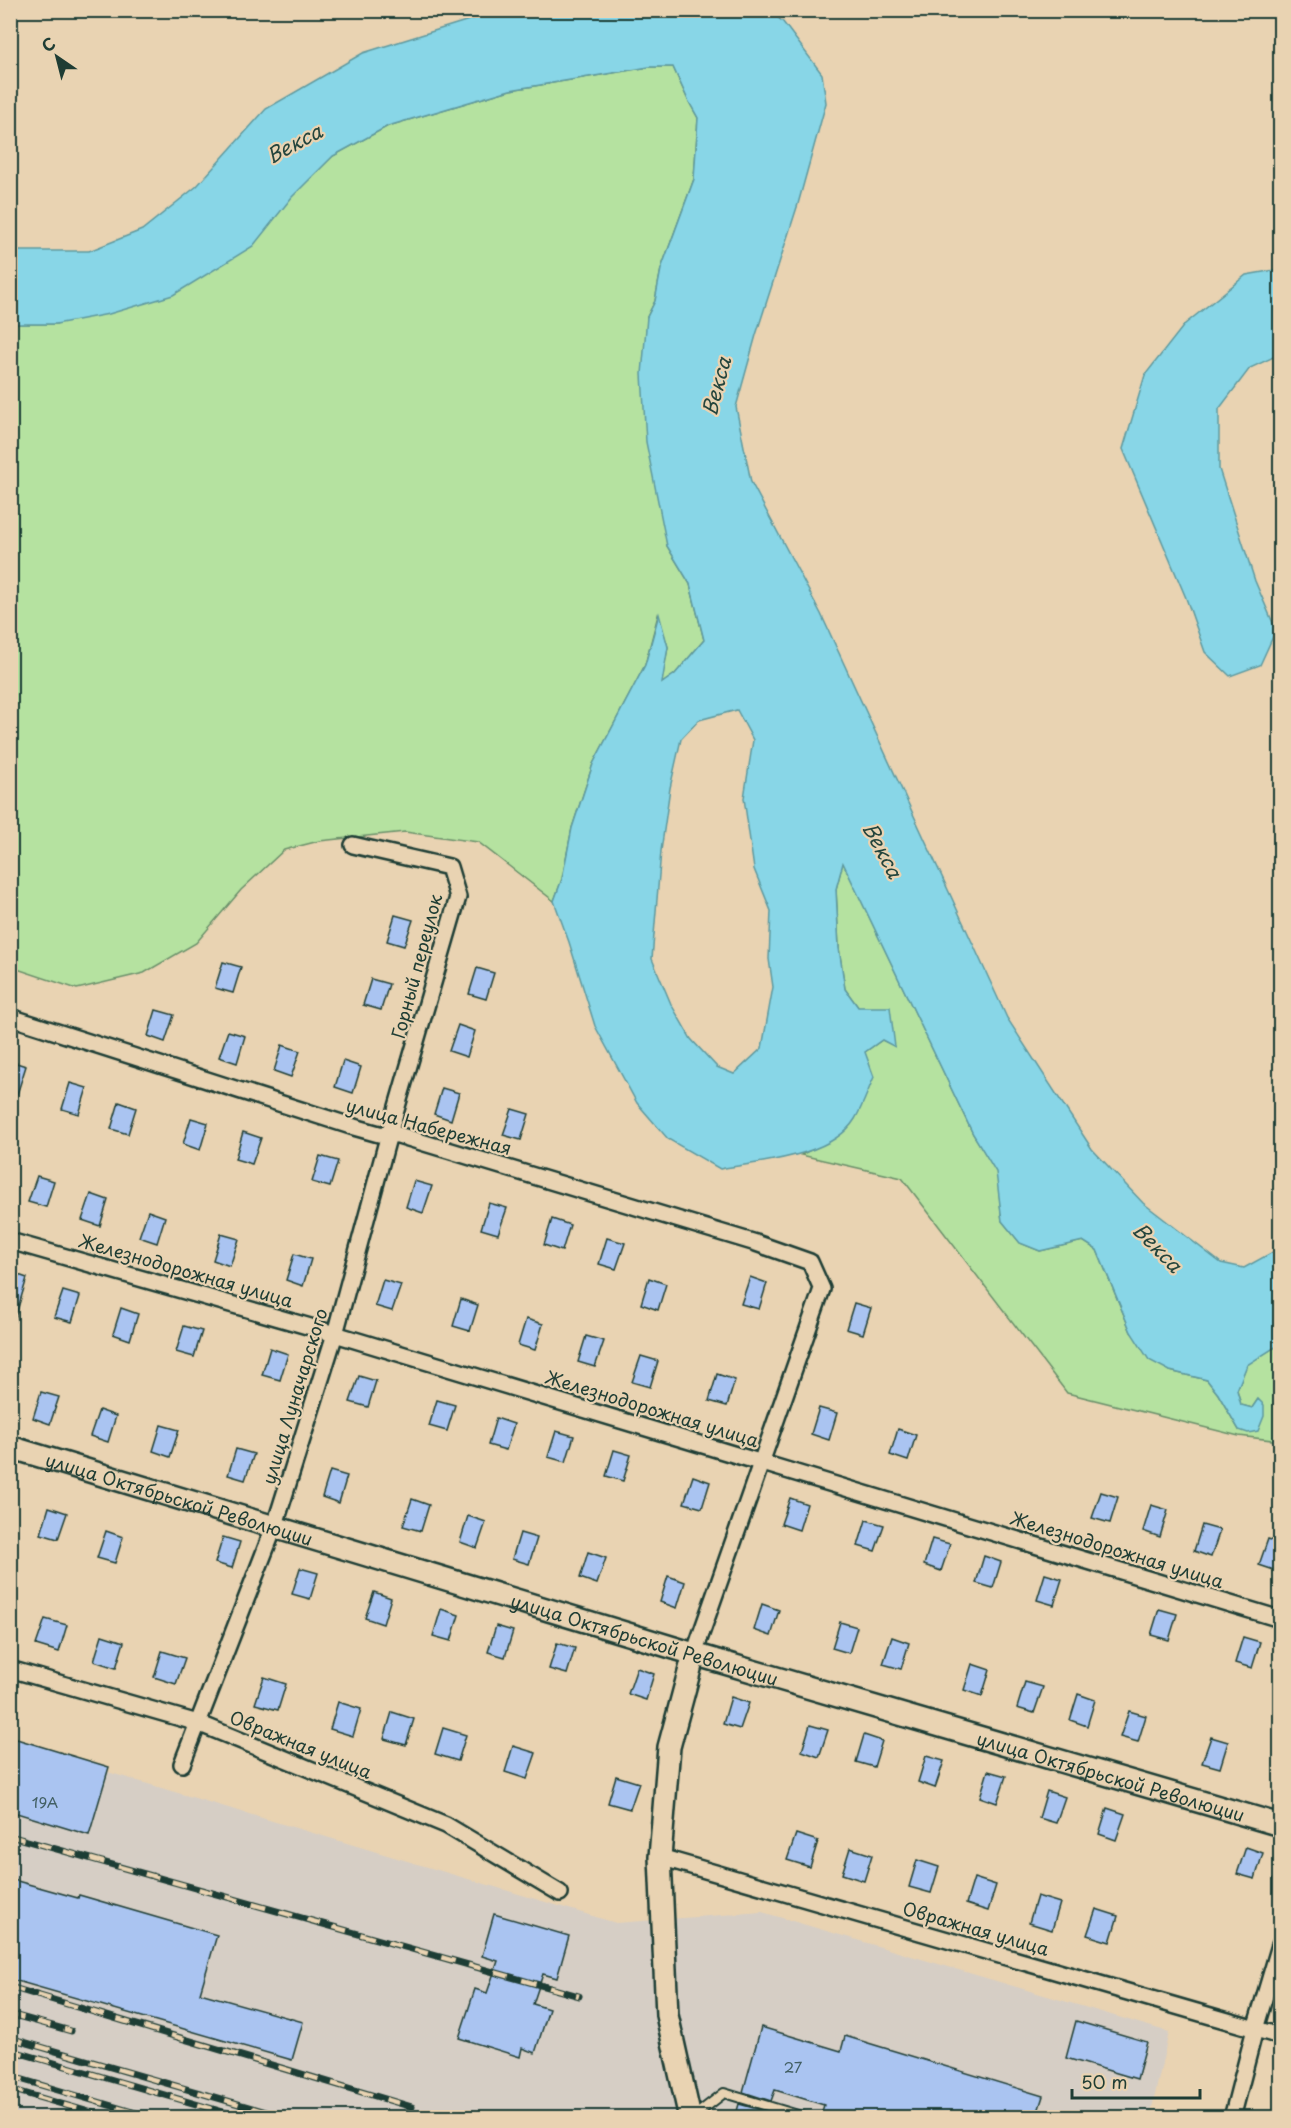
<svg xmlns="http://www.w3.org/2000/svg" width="1291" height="2128" viewBox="0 0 1291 2128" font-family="'Playpen Sans',sans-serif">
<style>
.built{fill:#d6cec5}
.green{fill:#b5e2a0;stroke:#6a906a;stroke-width:1.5}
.water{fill:#88d6e7;stroke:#5e999f;stroke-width:1.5;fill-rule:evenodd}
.building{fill:#aac4f1;stroke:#1f3d34;stroke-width:1.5}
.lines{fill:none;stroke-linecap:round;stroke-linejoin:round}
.lane-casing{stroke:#1f3d34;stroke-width:12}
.street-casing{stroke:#1f3d34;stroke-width:20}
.secondary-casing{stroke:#1f3d34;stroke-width:26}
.lane{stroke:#e9d3b2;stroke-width:8}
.street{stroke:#e9d3b2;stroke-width:15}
.secondary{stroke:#e9d3b2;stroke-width:21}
.rail-casing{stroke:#1f3d34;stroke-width:7}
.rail{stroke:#e9d3b2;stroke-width:4.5;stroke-dasharray:14;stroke-linecap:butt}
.labels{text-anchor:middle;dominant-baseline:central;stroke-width:4.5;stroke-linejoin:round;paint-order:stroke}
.number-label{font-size:15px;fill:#425f63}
.street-label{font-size:18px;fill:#1f3d34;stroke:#e9d3b2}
.water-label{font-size:20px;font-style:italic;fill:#24453d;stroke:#e9d3b2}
</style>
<rect width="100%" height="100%" fill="#e9d3b2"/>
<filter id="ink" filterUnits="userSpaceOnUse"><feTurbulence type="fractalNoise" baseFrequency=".0167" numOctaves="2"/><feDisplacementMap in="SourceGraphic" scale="12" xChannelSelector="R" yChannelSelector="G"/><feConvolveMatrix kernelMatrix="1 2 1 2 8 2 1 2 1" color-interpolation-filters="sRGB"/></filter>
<g filter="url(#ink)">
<path class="built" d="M10 1743 616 1923 762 1912 1169 2032 1150 2117H11Z"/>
<g class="green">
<path d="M649 67H673L688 100 698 118 694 179 661 269 655 301 647 317 667 546 690 584 704 640 675 674 661 684 668 647 658 615 645 665 593 764 572 828 562 879 554 901 478 842 405 832 319 841 284 850 241 890 196 943 144 973 77 989 11 967V324H56L292 196 333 156 388 126 510 90Z"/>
<path d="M843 862 973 1134 997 1172 1002 1221 1020 1243 1040 1251 1083 1241 1097 1250 1131 1332 1170 1371 1207 1380 1218 1394 1239 1430 1258 1399 1252 1408 1241 1405 1237 1390 1247 1364 1280 1344V1441L1239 1436 1067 1393 902 1178 801 1155 837 1136 865 1052 882 1040 895 1046 858 1007 845 989 839 948 836 889Z"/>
</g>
<g class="water">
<path d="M770 11 783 22 822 74 826 103 798 204 756 335 736 407 751 482 821 614 1007 1018 1092 1149 1143 1203 1221 1263 1244 1268 1280 1248V1344L1247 1365 1237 1390 1241 1405 1252 1408 1258 1399 1264 1405V1416L1258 1431 1248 1433 1239 1430 1218 1394 1207 1380 1170 1371 1149 1360 1131 1332 1097 1250 1083 1241 1040 1251 1020 1243 1002 1221 996 1172 973 1134 843 863 836 889 839 948 845 989 858 1007H890L895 1047 882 1040 865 1052 874 1077C868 1090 863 1106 855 1119 832 1157 759 1162 720 1169L668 1139 637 1103 595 1026 569 942 554 901 562 879 572 828 593 764 645 665 659 614 668 647 662 683 675 674 704 640 690 584 667 546 646 442 642 374 647 317 655 301 661 269 694 179 698 118 688 100 673 67H649L510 90 388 126 333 156 292 197 253 246 173 295 109 314 56 324H11V251H89L142 230 197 186 266 109 363 53 498 11ZM737 710 753 740 744 798 754 869 771 911 769 959 773 987 762 1048 734 1074 717 1067 691 1039 671 1004 652 959 661 851 670 788 681 739 699 720Z"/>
<path d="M1280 269V354L1250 368 1219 409V469L1255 581 1276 630 1260 665 1230 676 1205 652 1186 598 1123 449 1145 375 1185 324 1246 275Z"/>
</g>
<g class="building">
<path d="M395 915 413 920 404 946 387 941Z"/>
<path d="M223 962 241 967 233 993 215 988Z"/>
<path d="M477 968 494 973 486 999 469 994Z"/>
<path d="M371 979 389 984 381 1010 363 1005Z"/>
<path d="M156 1010 174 1015 165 1042 148 1036Z"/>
<path d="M458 1025 475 1031 467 1057 449 1051Z"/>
<path d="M228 1031 245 1036 237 1063 219 1057Z"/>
<path d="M282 1045 300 1051 291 1077 274 1071Z"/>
<path d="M10 1061 26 1066 14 1104H10Z"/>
<path d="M343 1061 361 1067 353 1093 335 1087Z"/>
<path d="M70 1083 87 1088 79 1114 62 1109Z"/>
<path d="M442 1088 459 1093 451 1120 434 1114Z"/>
<path d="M119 1102 136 1108 128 1134 111 1129Z"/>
<path d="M512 1109 529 1114 521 1140 503 1135Z"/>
<path d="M191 1118 208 1123 200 1150 183 1144Z"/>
<path d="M243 1132 261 1138 252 1164 235 1159Z"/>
<path d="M320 1156 338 1161 330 1187 312 1182Z"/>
<path d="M37 1176 54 1181 46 1207 28 1202Z"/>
<path d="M414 1181 432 1186 423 1213 406 1207Z"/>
<path d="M91 1194 108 1200 100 1226 82 1220Z"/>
<path d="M489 1203 507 1208 498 1234 481 1229Z"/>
<path d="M148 1211 165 1217 157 1243 139 1237Z"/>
<path d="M552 1219 570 1225 562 1251 544 1245Z"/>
<path d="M221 1234 239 1239 230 1266 213 1260Z"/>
<path d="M607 1238 625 1243 616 1269 599 1264Z"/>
<path d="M294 1254 311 1259 303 1286 286 1280Z"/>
<path d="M10 1272 27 1278 14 1321 10 1320Z"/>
<path d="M750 1277 767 1283 759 1309 741 1304Z"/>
<path d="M649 1278 666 1284 658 1310 641 1304Z"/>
<path d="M383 1280 401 1285 392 1311 375 1306Z"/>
<path d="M63 1291 80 1296 72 1322 54 1317Z"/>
<path d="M461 1299 478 1305 470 1331 453 1326Z"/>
<path d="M854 1303 871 1308 863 1334 846 1329Z"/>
<path d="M121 1308 138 1314 130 1340 113 1334Z"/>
<path d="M526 1319 543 1324 535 1350 518 1345Z"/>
<path d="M184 1326 202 1331 194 1357 176 1352Z"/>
<path d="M586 1336 604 1341 595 1367 578 1362Z"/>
<path d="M270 1348 288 1354 280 1380 262 1375Z"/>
<path d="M641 1356 658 1361 650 1387 632 1382Z"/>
<path d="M717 1374 735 1380 727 1406 709 1401Z"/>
<path d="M359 1376 376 1381 368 1407 350 1402Z"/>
<path d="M41 1392 59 1397 50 1424 33 1418Z"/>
<path d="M437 1400 455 1405 447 1431 429 1426Z"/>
<path d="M819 1408 837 1413 829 1440 811 1434Z"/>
<path d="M99 1410 116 1416 108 1442 90 1436Z"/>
<path d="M496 1418 514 1424 506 1450 488 1445Z"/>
<path d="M161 1425 179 1430 170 1457 153 1451Z"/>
<path d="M898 1429 916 1435 908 1461 890 1455Z"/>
<path d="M556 1431 574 1436 566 1462 548 1457Z"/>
<path d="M236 1449 254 1454 245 1480 228 1475Z"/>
<path d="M614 1450 631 1455 623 1481 606 1476Z"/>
<path d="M330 1471 347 1476 339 1503 322 1497Z"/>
<path d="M693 1476 710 1482 702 1508 684 1503Z"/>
<path d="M1101 1492 1118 1497 1110 1523 1092 1518Z"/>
<path d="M790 1498 807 1504 799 1530 781 1524Z"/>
<path d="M412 1499 429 1505 421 1531 403 1526Z"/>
<path d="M1151 1505 1168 1510 1160 1537 1143 1531Z"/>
<path d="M49 1507 67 1513 58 1539 41 1534Z"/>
<path d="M468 1516 486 1522 477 1548 460 1542Z"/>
<path d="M866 1520 884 1525 875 1551 858 1546Z"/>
<path d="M1202 1525 1220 1530 1211 1557 1194 1551Z"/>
<path d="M106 1531 123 1537 115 1563 97 1558Z"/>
<path d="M520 1533 537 1538 529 1564 512 1559Z"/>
<path d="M223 1537 240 1542 232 1568 215 1563Z"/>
<path d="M932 1539 950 1544 941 1571 924 1565Z"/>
<path d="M1268 1539 1281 1543V1560L1277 1571 1259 1565Z"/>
<path d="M588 1552 606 1558 597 1584 580 1578Z"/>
<path d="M984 1556 1001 1562 993 1588 976 1583Z"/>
<path d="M300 1568 318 1573 310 1599 292 1594Z"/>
<path d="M1045 1574 1062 1579 1054 1605 1037 1600Z"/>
<path d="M668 1576 685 1582 677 1608 660 1602Z"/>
<path d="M374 1592 391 1598 383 1624 365 1618Z"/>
<path d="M762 1604 779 1610 771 1636 754 1630Z"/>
<path d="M441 1609 459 1615 451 1641 433 1636Z"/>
<path d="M1159 1609 1177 1614 1169 1640 1151 1635Z"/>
<path d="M45 1619 67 1625 59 1652 36 1645Z"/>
<path d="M840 1622 857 1627 849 1653 832 1648Z"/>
<path d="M496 1626 513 1631 505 1657 488 1652Z"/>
<path d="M102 1635 124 1642 116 1668 94 1661Z"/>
<path d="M892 1637 909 1643 901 1669 883 1664Z"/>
<path d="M1243 1637 1260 1642 1252 1668 1235 1663Z"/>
<path d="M557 1643 575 1648 567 1674 549 1669Z"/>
<path d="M162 1651 185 1658 176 1684 154 1677Z"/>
<path d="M972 1664 990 1670 982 1696 964 1690Z"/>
<path d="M637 1668 654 1674 646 1700 628 1694Z"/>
<path d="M264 1677 286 1684 278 1710 255 1704Z"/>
<path d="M1025 1682 1043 1687 1034 1713 1017 1708Z"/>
<path d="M1078 1694 1095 1700 1087 1726 1070 1720Z"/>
<path d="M731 1697 749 1703 740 1729 723 1724Z"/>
<path d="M338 1702 361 1709 353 1736 330 1729Z"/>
<path d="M1129 1711 1146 1716 1138 1742 1120 1737Z"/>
<path d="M392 1712 414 1719 406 1745 384 1739Z"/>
<path d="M810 1725 828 1730 819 1757 802 1751Z"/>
<path d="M443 1728 466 1735 458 1761 435 1754Z"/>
<path d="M864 1735 882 1741 874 1767 856 1762Z"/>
<path d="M10 1737 109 1767 89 1835 10 1811Z"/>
<path d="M1211 1737 1228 1742 1220 1768 1202 1763Z"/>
<path d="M513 1746 536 1753 527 1779 505 1772Z"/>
<path d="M926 1756 944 1761 935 1788 918 1782Z"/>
<path d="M988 1771 1006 1776 997 1803 980 1797Z"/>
<path d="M616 1776 639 1783 630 1809 608 1803Z"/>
<path d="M1047 1791 1065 1797 1056 1823 1039 1818Z"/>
<path d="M1107 1808 1125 1814 1116 1840 1099 1834Z"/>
<path d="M796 1834 818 1841 810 1867 787 1860Z"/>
<path d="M1246 1847 1263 1853 1255 1879 1237 1874Z"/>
<path d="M850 1848 872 1855 864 1881 842 1874Z"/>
<path d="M917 1860 939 1867 931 1893 909 1887Z"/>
<path d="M974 1878 996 1885 988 1911 966 1904Z"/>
<path d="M10 1879 78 1898 79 1895 217 1935 200 1993 303 2022 292 2060 10 1979Z"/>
<path d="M1037 1896 1060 1903 1052 1930 1029 1923Z"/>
<path d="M1096 1909 1118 1916 1110 1942 1087 1935Z"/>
<path d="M494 1914 569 1936 557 1978 543 1974 533 2004 549 2009 535 2053 522 2048 520 2057 459 2038 475 1989 487 1993 498 1961 482 1956Z"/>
<path d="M1076 2021 1147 2042 1137 2079 1066 2058Z"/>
<path d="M761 2027 841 2051 845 2036 1043 2096 1036 2118H820L824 2105 775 2090 771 2101 743 2092Z"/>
<path d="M739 2104 768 2112 766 2118H735Z"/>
</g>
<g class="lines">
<g class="lane-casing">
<path id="lane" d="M693 2117 724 2093 808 2118"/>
</g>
<g class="street-casing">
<g id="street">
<path d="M10 1017 354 1127 379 1134 398 1135 756 1243 810 1262 822 1289 694 1654"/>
<path d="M10 1241 335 1334 1280 1619"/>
<path d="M10 1669 198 1723 446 1825 560 1893"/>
<path d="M182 1764 275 1525 335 1334 389 1134 458 897 449 867 353 845"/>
<path d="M660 1857 1280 2036"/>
<path d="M1232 2118 1255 2029 1280 1945"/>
</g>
</g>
<g class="secondary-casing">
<g id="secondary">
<path id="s1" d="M10 1447 694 1654 1280 1825"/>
<path d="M690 2118 667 2015 660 1857 669 1747 694 1654"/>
</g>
</g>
<use href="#lane" class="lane"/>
<use href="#street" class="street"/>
<use href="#secondary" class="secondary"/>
<g class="rail-casing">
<g id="rail">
<path d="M10 1836 579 1996"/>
<path d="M10 1987 412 2107"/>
<path d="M10 2014 71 2031"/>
<path d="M10 2038 287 2118"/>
<path d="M10 2050 244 2118"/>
<path d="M10 2076 153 2118"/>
<path d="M10 2089 110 2118"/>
</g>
</g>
<use href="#rail" class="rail"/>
</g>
</g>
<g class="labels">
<g class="number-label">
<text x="45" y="1801">19А</text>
<text x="793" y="2066">27</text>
</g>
<g class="street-label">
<text transform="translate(416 966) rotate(-75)">Горный переулок</text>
<text transform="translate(429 1126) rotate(15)">улица Набережная</text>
<text transform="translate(186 1270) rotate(16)">Железнодорожная улица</text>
<text transform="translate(294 1396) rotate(-73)">улица Луначарского</text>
<text transform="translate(652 1408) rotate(17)">Железнодорожная улица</text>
<text stroke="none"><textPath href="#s1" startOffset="177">улица Октябрьской Революции</textPath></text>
<text transform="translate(1117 1549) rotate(17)">Железнодорожная улица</text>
<text stroke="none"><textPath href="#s1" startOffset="663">улица Октябрьской Революции</textPath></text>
<text transform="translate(301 1744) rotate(22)">Овражная улица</text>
<text stroke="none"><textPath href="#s1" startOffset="1149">улица Октябрьской Революции</textPath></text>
<text transform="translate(976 1928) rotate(16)">Овражная улица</text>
</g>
<g class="water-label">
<text transform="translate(294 143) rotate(-28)">Векса</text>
<text transform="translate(716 386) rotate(-75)">Векса</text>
<text transform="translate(883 850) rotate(62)">Векса</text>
<text transform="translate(1158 1247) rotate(46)">Векса</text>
</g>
</g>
<rect width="1291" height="2128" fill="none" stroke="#e9d3b2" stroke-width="36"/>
<rect x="18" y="18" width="1255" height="2092" fill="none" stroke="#1f3d34" stroke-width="2" filter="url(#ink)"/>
<g transform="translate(57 57) rotate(325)" stroke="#e9d3b2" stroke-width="4.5" paint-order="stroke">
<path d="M0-4.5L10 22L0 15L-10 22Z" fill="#1f3d34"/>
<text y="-9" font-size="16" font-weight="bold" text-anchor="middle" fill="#1f3d34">С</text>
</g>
<path d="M1072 2089v9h128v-9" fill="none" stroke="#1f3d34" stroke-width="3"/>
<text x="1081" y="2089" font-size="18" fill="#1f3d34" stroke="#e9d3b2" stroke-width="4.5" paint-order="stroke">50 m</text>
</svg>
